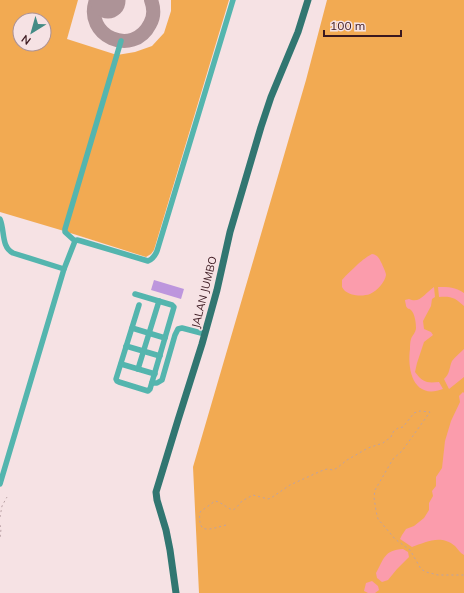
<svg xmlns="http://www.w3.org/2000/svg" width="464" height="593" viewBox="0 0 464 593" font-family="Mulish,sans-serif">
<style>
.green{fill:#f2aa52;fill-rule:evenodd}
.water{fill:#fb9cac}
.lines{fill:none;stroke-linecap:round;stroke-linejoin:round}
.taxiway{stroke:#ad9397;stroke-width:14}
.runway{stroke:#ad9397;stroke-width:35}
.building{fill:#bd96dd}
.path{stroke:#bba2a6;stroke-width:1;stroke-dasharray:2 3;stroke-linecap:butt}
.minor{stroke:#54b5ae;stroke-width:5.5}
.major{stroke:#317671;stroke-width:7}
.labels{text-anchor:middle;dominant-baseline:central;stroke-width:3;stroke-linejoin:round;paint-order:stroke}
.street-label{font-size:11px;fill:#3b181f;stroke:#f6e2e4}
</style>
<rect width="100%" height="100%" fill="#f6e2e4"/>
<g class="green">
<path d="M0 0H78L67 39 117 55 135 52 152 46 164 33 171 11V0H229L154 250 151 254 146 257 64 231 0 212ZM20 20H44V44H20Z"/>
<path d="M327 0H464V593H199L193 467 306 80Z"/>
</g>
<g class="water">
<path d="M372 254C378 255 379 258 382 264 383 267 386 272 386 275 385 282 377 291 370 294 362 297 346 296 342 287 342 286 342 281 342 280 347 274 352 270 358 264 363 260 366 257 372 254Z"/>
<path d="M434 287 435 297 432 299 431 306 423 321 424 329 431 332 433 335 424 342 417 363 415 372C423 383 427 383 439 382L443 389C414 400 407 371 410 349 410 346 410 342 411 339 412 336 416 332 416 328 416 323 415 314 411 310 409 308 408 310 406 306 406 304 405 302 405 300L409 299C420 304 425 293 434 287Z"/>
<path d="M438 287C449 287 455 287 464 293V306C455 298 452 296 439 297Z"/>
<path d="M464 349V377L449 389 444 379C450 374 449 368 452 361 455 357 460 353 464 349Z"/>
<path d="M463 392 464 393V555C460 553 458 549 455 546 441 534 426 542 412 547L400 539 402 535 406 529 414 526 424 518 429 510V503L433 496 432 491 436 486V477L442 468 445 441 451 421 460 402 459 396Z"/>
<path d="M403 549 408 552 409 557 397 569 388 580 382 582 377 578 376 573C384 559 384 550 403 549Z"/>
<path d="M372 581 378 586 379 590 375 593H368L364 591 366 583Z"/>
</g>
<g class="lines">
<path class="taxiway" d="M96 0C83 36 133 58 150 24 154 17 154 8 151 0"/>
<path class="runway" d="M108 1V0"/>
</g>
<path class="building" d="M154 280 184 289 181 299 151 290Z"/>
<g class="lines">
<g class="path">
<path d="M0 517 2 506 7 497"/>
<path d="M0 525 1 529 0 539"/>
<path d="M226 525C210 529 197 536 200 512L215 501C222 502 226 508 233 510L236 508 242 501 253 495 268 499 271 498 290 485 321 471 327 469 333 470 337 468 347 460 368 448 383 443 391 437 393 432 398 428 403 427 414 413 420 411 430 412 402 451 393 459 375 490 374 497 376 511 378 519 395 539 410 550 421 569 426 572 438 575H464"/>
</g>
<g class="minor">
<path d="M0 219C5 231 1 247 13 253L64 269"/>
<path d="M75 241 65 232V229L121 41"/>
<path d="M135 294 172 305 174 307 150 389 148 391 119 382 117 381 116 379 139 305"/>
<path d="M132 328 165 338"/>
<path d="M126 346 160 356"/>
<path d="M121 364 155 374"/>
<path d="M138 369 159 301"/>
<path d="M152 383H157L162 380 175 335 178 329 182 328 205 334"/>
<path d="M0 484 64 269 75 241 77 240 81 241 148 261C153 259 155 256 157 251L233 0"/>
</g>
<path class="major" d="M176 593 170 550 166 530 157 500 156 492 178 420 202 344 217 290 230 232 261 127 271 97 298 32 308 0"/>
</g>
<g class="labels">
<g class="street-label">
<text transform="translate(204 292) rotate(-76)">JALAN JUMBO</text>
</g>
</g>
<g transform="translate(32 32) rotate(217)"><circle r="19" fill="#f6e2e4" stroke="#ab9195"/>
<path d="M0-3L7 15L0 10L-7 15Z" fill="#448b85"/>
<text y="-6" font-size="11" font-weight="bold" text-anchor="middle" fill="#3b181f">N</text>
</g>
<path d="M324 30v6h77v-6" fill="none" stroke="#3b181f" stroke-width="2"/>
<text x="330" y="30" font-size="12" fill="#3b181f" stroke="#f6e2e4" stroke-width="3" paint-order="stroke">100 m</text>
</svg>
